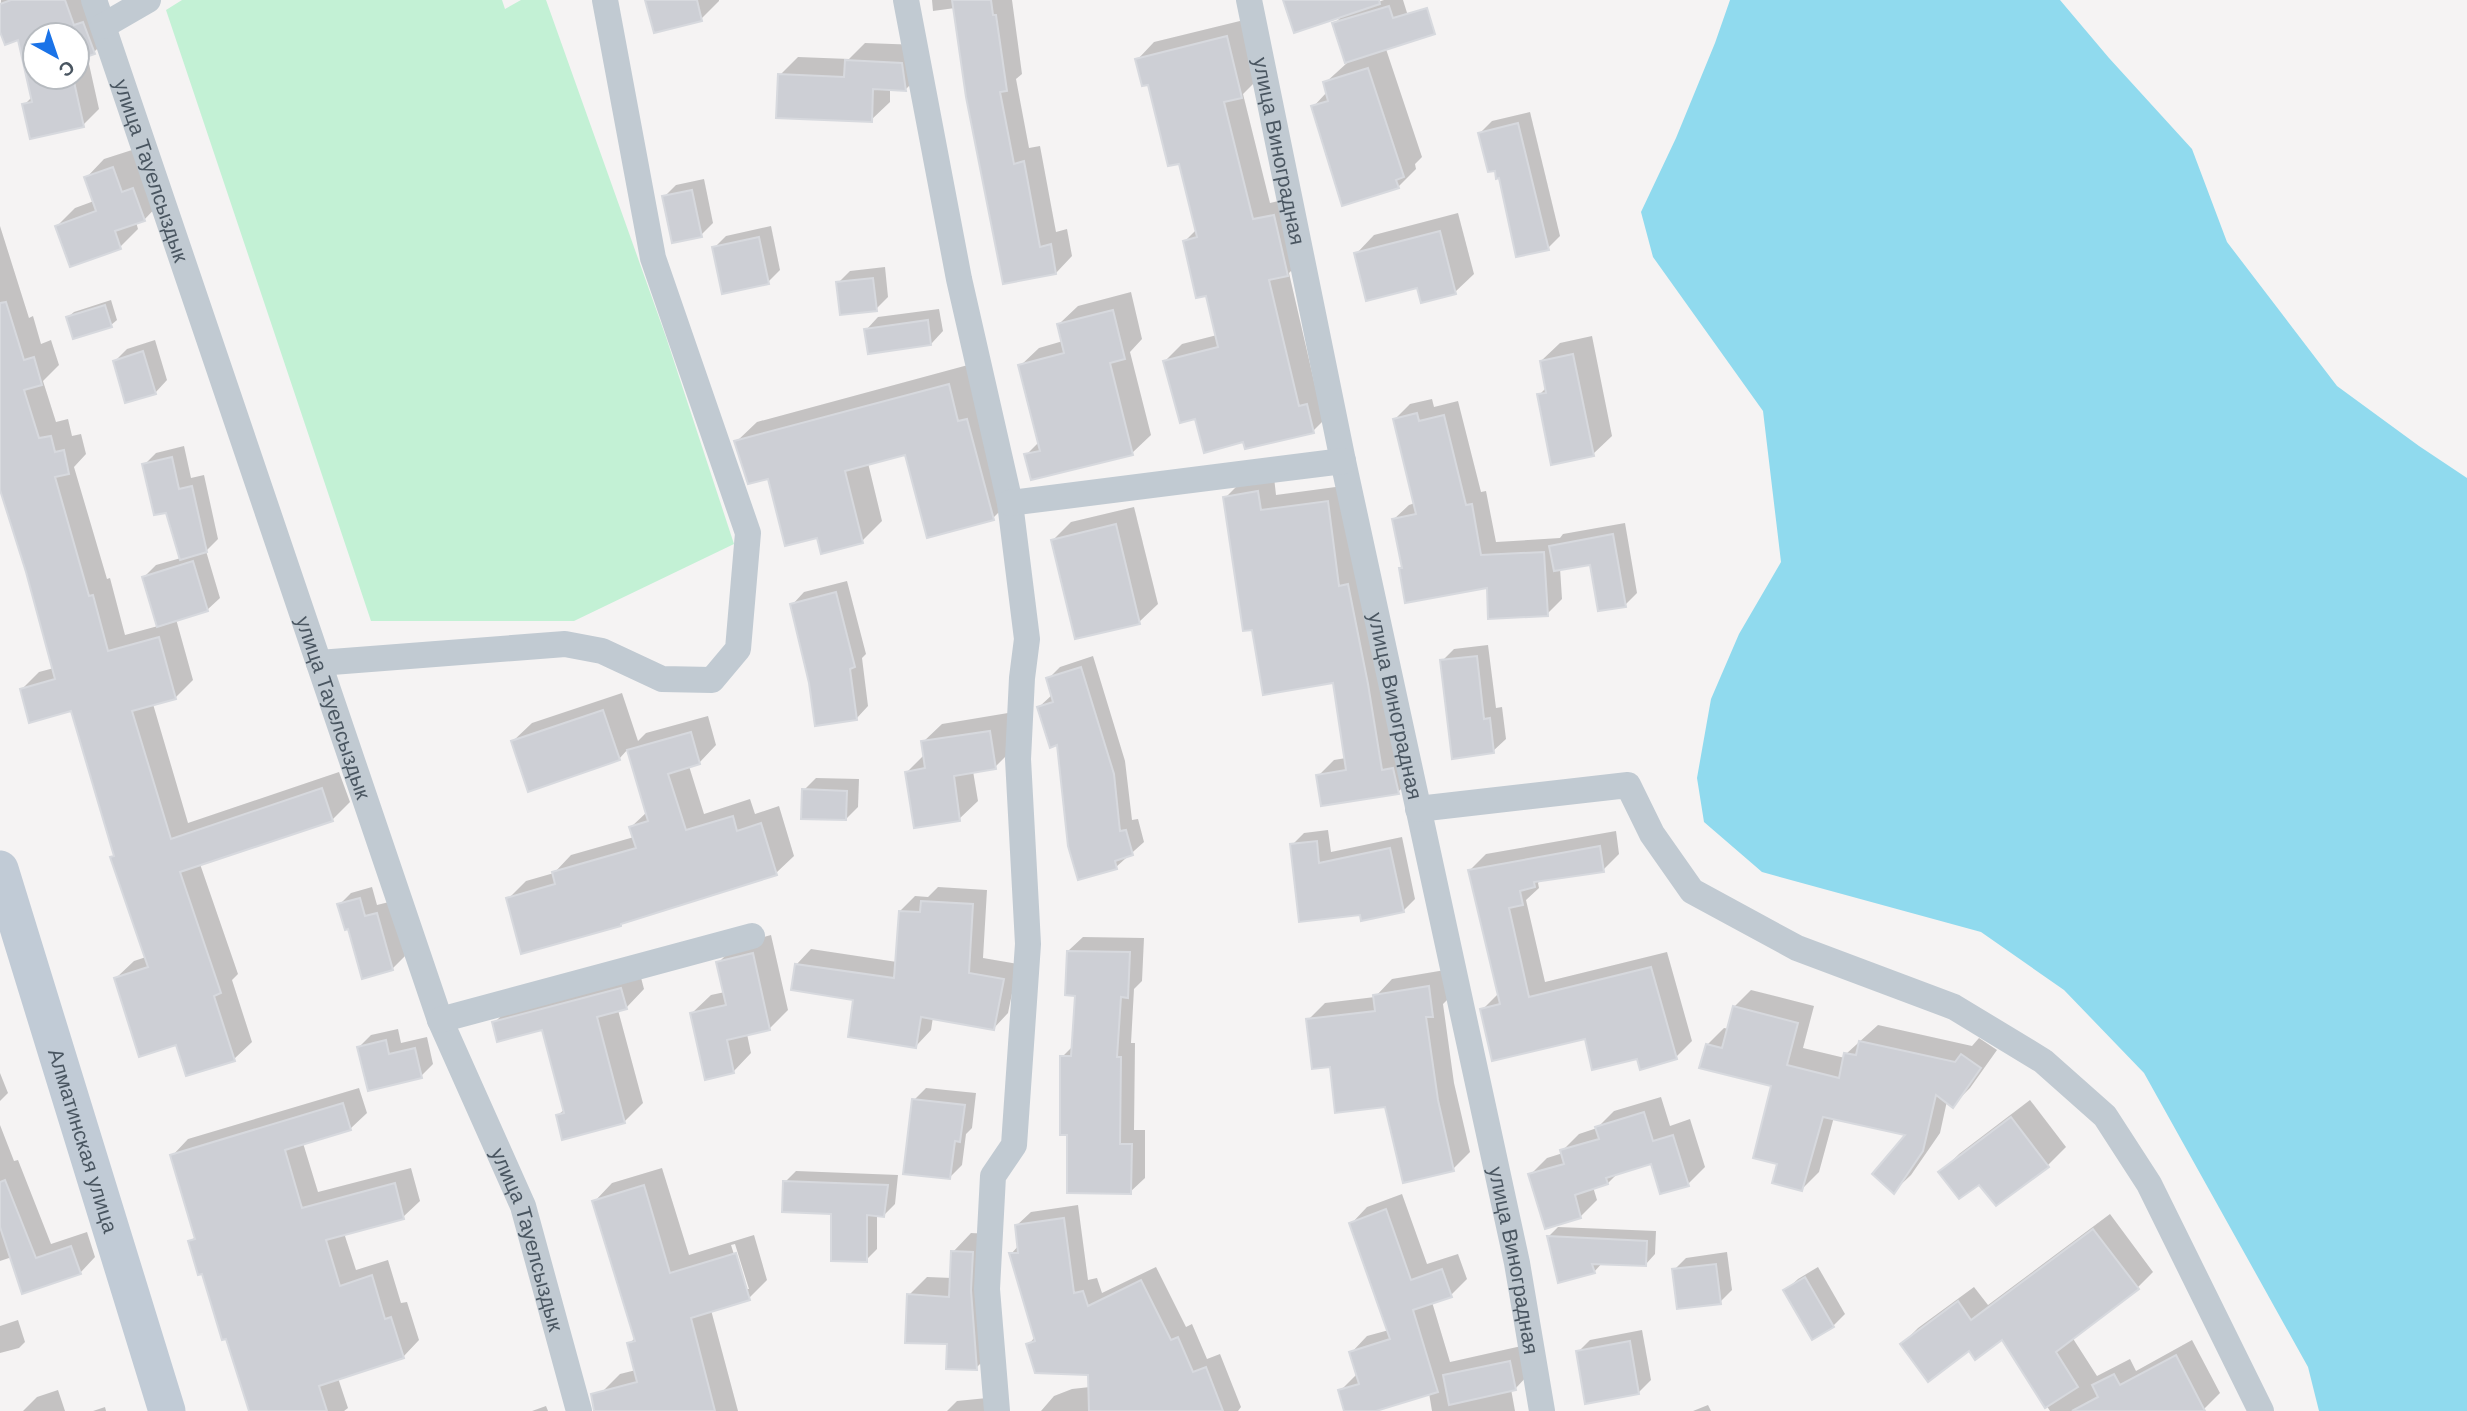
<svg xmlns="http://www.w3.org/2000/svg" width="2467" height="1411" viewBox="0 0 2467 1411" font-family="Arial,sans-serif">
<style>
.green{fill:#c3f1d5}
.water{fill:#90daee}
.shadow{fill:#0003;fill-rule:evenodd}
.building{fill:#cdcfd5;stroke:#d7d9de;stroke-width:2}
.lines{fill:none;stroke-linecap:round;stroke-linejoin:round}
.minor{stroke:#c1cad2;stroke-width:26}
.secondary{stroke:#c1cbd6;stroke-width:37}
.labels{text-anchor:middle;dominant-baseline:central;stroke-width:5;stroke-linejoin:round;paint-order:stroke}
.street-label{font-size:21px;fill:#4a5661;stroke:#fff}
</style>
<rect width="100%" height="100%" fill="#f5f3f3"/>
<path class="green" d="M182 0H502L505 9 521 0H546L666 337 734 544 574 621H371L166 10Z"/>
<path class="water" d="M1730 0H2060L2109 58 2192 149 2227 242 2337 386 2419 446 2467 478V1411H2319L2308 1367 2144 1073 2064 990 1981 932 1762 872 1704 822 1697 778 1711 699 1739 634 1781 562 1763 411 1653 257 1641 212 1676 138 1715 43Z"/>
<g class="shadow">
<path d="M1 0H86L110 36 94 52 87 55 99 109 83 125 24 105 33 96 19 38 0 27ZM35 35H77V77H35Z"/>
<path d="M647 0H719V1L701 19Z"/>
<path d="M932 0H1012L1022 74 1016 79 1029 148 1040 146 1056 232 1067 229 1072 256 1056 273 1005 282 955 8 933 11Z"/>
<path d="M1285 0H1359L1347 12 1384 0H1403L1413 32 1386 49 1422 157 1415 164 1416 169 1398 187 1313 107 1327 92 1325 83 1347 63 1334 24 1343 15Z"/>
<path d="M1244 20 1258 79 1243 94 1270 203 1291 198 1305 257 1289 273 1316 390 1330 414 1313 431 1244 440 1196 417 1165 361 1182 344 1217 335 1207 294 1185 241 1197 229 1180 162 1149 82 1137 60 1154 42Z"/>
<path d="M865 43 920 45 924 71 906 89H890V102L871 120 780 75 798 57 849 59Z"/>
<path d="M1530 112 1560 236 1548 248 1501 176 1480 133 1492 121Z"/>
<path d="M132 150 162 201 144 220 136 222 138 229 120 247 57 226 75 208 94 201 86 178 104 159Z"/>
<path d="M704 179 713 223 701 235 664 197 676 185Z"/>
<path d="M1458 213 1474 274 1455 292 1418 286 1356 254 1374 235Z"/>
<path d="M0 226 29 318 33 316 41 344 51 340 59 365 43 381 56 422 68 419 72 436 81 434 86 454 74 467 107 579 110 578 125 635 158 626 144 577 156 565 181 558 168 511 144 465 156 453 184 446 191 478 204 475 218 539 206 551 220 598 207 610 176 619 193 680 175 698 153 704 188 823 339 772 350 802 332 820 200 864 238 974 232 980 252 1042 234 1059 177 1043 116 978 134 961 146 957 112 857 115 854 72 709 21 690 39 672 54 668 28 571 0 483Z"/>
<path d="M771 226 780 270 768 282 714 248 726 236Z"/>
<path d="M885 267 888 297 876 309 838 283 850 271Z"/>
<path d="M1131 292 1142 339 1130 352 1151 435 1132 453 1026 455 1039 442 1020 366 1039 348 1063 341 1059 324 1078 306Z"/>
<path d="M111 300 117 320 111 325 68 317 74 312Z"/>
<path d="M939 309 943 331 931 344 866 330 878 317Z"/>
<path d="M1592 336 1612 436 1593 454 1539 395 1547 387 1541 361 1560 343Z"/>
<path d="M155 340 167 380 155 393 115 361 127 349Z"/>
<path d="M968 365 1013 498 993 518 906 453 868 463 882 521 862 541 818 536 769 476 736 442 757 422Z"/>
<path d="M1432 399 1434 407 1458 401 1481 492 1486 491 1496 542 1560 538 1563 534 1625 523 1637 593 1625 605 1591 563 1560 568 1562 599 1547 614 1488 586 1401 569 1403 566 1394 519 1409 505 1415 503 1395 419 1410 404Z"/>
<path d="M1274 477 1276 495 1343 486 1414 776 1398 792 1318 776 1334 760 1346 758 1334 681 1254 628 1225 498 1241 482Z"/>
<path d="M1134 507 1158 604 1139 622 1053 540 1071 522Z"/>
<path d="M847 581 866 654 862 658 868 706 856 719 811 682 792 605 804 592Z"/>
<path d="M1488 645 1496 708 1502 707 1506 739 1493 751 1442 661 1454 649Z"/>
<path d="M1093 656 1125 761 1132 820 1138 819 1144 842 1116 867 1059 743 1039 707 1053 694 1048 679 1060 667Z"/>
<path d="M622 693 638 741 646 733 708 716 716 745 699 763 689 766 704 814 750 799 755 814 779 806 794 856 776 873 624 921 508 899 526 881 554 873 571 855 634 837 631 827 647 812 628 749 619 759 513 741 532 723Z"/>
<path d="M1008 713 1013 749 995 767 973 771 978 801 959 819 907 772 925 754 923 742 942 724Z"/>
<path d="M816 778 859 779 858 807 846 819 804 790Z"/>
<path d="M1328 830 1331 852 1402 837 1415 899 1403 911 1361 913 1292 845 1304 833Z"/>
<path d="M1616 831 1619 854 1603 870 1540 880 1538 883 1539 888 1526 900 1545 982 1667 952 1692 1041 1676 1057H1638L1586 1036 1482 1010 1499 993 1470 870 1486 854Z"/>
<path d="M372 887 377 905 389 902 405 956 393 968 349 927 339 905 351 893Z"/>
<path d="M938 887 987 890 983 958 1018 964 1008 1013 993 1029 933 1017 931 1030 916 1046 855 998 796 965 811 949 897 962 900 911 915 896 928 897Z"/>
<path d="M771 935 788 1010 769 1029 747 1034 751 1053 733 1072 692 1013 711 995 725 992 718 963 737 944Z"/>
<path d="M1083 937 1144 938 1142 981 1134 989 1131 1043H1135L1134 1130H1145V1178L1130 1192 1069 1133 1062 1057 1074 1045 1077 994 1068 951Z"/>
<path d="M639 970 644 989 626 1008 618 1010 643 1103 625 1121 558 1115 565 1109 544 1028 494 1023 512 1005Z"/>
<path d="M1445 970 1449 998 1443 1004 1454 1083 1470 1152 1453 1169 1386 1105 1331 1065 1308 1020 1325 1003 1375 997 1392 979Z"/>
<path d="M1751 990 1814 1006 1803 1048 1845 1058 1846 1054 1878 1025 1972 1046 1979 1038 1997 1050 1970 1088 1953 1105 1947 1101 1940 1133 1911 1175 1894 1191 1908 1134 1834 1117 1819 1172 1802 1189 1779 1163 1773 1085 1707 1045 1724 1028 1729 1029 1734 1007Z"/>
<path d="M398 1029 401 1043 427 1037 433 1064 421 1076 359 1047 371 1035Z"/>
<path d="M0 1073 8 1093 0 1101Z"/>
<path d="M359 1088 367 1113 350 1129 303 1143 318 1192 411 1168 420 1201 403 1217 344 1233 356 1270 388 1260 401 1303 407 1302 419 1340 403 1357 338 1378 348 1408 344 1411H251L203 1272 190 1242 196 1236 172 1156 188 1139Z"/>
<path d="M926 1088 976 1093 972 1128 966 1134 962 1165 950 1177 914 1100Z"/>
<path d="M1661 1097 1670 1126 1690 1119 1705 1167 1688 1184 1652 1162 1618 1173 1608 1183 1593 1187 1597 1200 1580 1217 1530 1175 1547 1158 1563 1153 1562 1151 1579 1134 1597 1128 1614 1111Z"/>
<path d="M2030 1100 2066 1147 2048 1165 1980 1182 1941 1172 1959 1154Z"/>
<path d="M0 1125 14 1161 18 1160 51 1244 87 1232 95 1257 80 1273 12 1257 0 1261Z"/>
<path d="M662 1168 689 1255 754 1235 767 1280 749 1298 711 1310 738 1411H606L601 1393 620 1374 636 1370 629 1344 636 1337 594 1202 612 1183ZM735 1244 749 1289H745L731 1245Z"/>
<path d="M796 1171 898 1175 895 1204 884 1215 877 1214V1249L866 1260 833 1212 785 1182Z"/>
<path d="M1402 1194 1427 1264 1458 1254 1467 1279 1451 1295 1432 1302 1450 1362 1526 1345 1531 1372 1515 1389H1511L1515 1411H1432L1429 1393 1370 1411H1346L1340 1391 1357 1374 1351 1353 1367 1336 1389 1330 1351 1224 1367 1207Z"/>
<path d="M1078 1205 1088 1280 1097 1278 1102 1293 1156 1267 1186 1327 1192 1324 1207 1359 1220 1354 1241 1407 1238 1411H1041L1054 1396 1072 1389 1090 1387V1374L1028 1345 1035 1337 1011 1254 1019 1245 1016 1226 1031 1212Z"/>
<path d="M2110 1214 2153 1272 2138 1287 2072 1337 2097 1376 2130 1359 2136 1371 2192 1340 2220 1393 2204 1409 2200 1411H2050L2003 1338 1969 1349 1902 1344 1918 1328 1974 1287 1988 1305Z"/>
<path d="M1558 1227 1656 1231 1655 1254 1646 1264 1603 1262 1594 1272 1559 1281 1548 1242 1549 1236Z"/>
<path d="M971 1233 991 1234 994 1350 976 1368 949 1343 909 1295 927 1277 952 1278 953 1252Z"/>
<path d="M1727 1252 1732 1290 1720 1302 1674 1270 1686 1258Z"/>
<path d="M1818 1267 1845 1314 1833 1326 1785 1291 1798 1279Z"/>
<path d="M18 1320 25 1342 19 1348 0 1353V1326Z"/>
<path d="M1642 1330 1651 1380 1638 1393 1578 1352 1590 1340Z"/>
<path d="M58 1390 65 1411H23L37 1397Z"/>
<path d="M987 1398 988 1411H947L957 1401Z"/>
<path d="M1708 1405 1711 1411H1693Z"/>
<path d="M546 1406 548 1411H532Z"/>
<path d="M105 1407 106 1411H93Z"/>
</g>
<g class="building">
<path d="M11 0H65L74 25 83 22 95 54 77 60V35H35V77H73L84 127 30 139 22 104 32 102 18 40 5 45 0 32V4Z"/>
<path d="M645 0H697L702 21 654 33Z"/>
<path d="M952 0H991L993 15H996L1007 91 1000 92 1014 164 1024 161 1040 247 1051 244 1056 274 1003 284 966 97Z"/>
<path d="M1283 0H1379L1380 4 1294 33Z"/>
<path d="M1389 6 1393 18 1427 8 1435 34 1345 63 1332 23Z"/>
<path d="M1227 36 1242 98 1224 102 1253 219 1274 215 1288 276 1269 280 1299 406 1307 404 1314 433 1245 449 1243 442 1204 453 1195 419 1180 423 1163 361 1218 347 1206 296 1196 298 1183 241 1197 237 1179 164 1168 166 1148 85 1142 86 1135 59Z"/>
<path d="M845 60 902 63 906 91 873 89 872 122 776 118 778 74 844 77Z"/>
<path d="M1368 68 1404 177 1396 180 1399 188 1342 206 1311 106 1328 101 1323 82Z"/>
<path d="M1518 123 1549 250 1516 257 1499 178 1496 179 1495 171 1488 172 1478 133Z"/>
<path d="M113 167 122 192 133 188 145 221 115 231 121 249 70 267 55 226 96 211 84 177Z"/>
<path d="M692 190 702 237 672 243 662 196Z"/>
<path d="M1440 231 1456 294 1421 303 1417 288 1366 301 1354 253Z"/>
<path d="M759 237 769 284 722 294 712 247Z"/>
<path d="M873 278 877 311 840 315 836 282Z"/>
<path d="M6 302 24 360 34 357 42 385 24 390 39 438 51 436 55 452 64 450 69 474 55 477 89 596 93 595 108 651 159 637 176 699 132 711 171 839 322 788 333 821 180 872 221 993 214 996 235 1061 186 1076 176 1045 139 1057 114 978 148 967 110 857 114 856 71 711 29 723 20 689 55 679 26 572 0 490V303Z"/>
<path d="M105 305 112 327 73 339 66 317Z"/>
<path d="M1113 310 1125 359 1110 363 1133 455 1031 480 1024 454 1040 451 1018 365 1064 353 1057 324Z"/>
<path d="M928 320 931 345 868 354 864 329Z"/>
<path d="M143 351 156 394 125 403 113 361Z"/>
<path d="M1573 354 1594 456 1551 465 1537 394 1546 393 1540 361Z"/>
<path d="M949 384 958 421 967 419 994 520 927 538 905 455 845 471 863 543 821 554 817 538 785 546 768 479 748 484 734 441Z"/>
<path d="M1417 413 1419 421 1444 415 1466 505 1472 504 1481 555 1544 552 1548 616 1488 619 1487 588 1405 603 1399 568H1402L1392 519 1416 514 1393 419Z"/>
<path d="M172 457 179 489 192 486 207 552 180 560 166 513 154 515 142 464Z"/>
<path d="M1258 491 1261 510 1328 501 1339 586 1348 584 1368 684 1382 770 1393 768 1399 794 1321 806 1316 775 1346 770 1333 683 1263 695 1252 630 1243 631 1223 497Z"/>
<path d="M1116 524 1140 624 1075 639 1051 540Z"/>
<path d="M1613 534 1626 607 1598 611 1590 565 1554 571 1549 546Z"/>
<path d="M193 561 208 611 157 627 142 577Z"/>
<path d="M836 592 855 667 850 669 857 720 815 726 809 683 790 604Z"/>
<path d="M1477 656 1484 719 1490 718 1494 753 1452 759 1440 660Z"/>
<path d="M1081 667 1114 774 1120 831 1126 830 1133 855 1115 861 1117 869 1078 880 1068 846 1057 745 1050 748 1037 707 1053 702 1046 678Z"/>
<path d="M603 710 620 760 528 792 511 741Z"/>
<path d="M990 731 996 769 954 776 960 821 914 828 905 772 925 768 921 741Z"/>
<path d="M691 732 700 764 668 774 686 830 733 816 737 831 761 823 777 875 621 924V926L521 954 506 898 555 884 552 872 636 848 629 827 648 821 627 750Z"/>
<path d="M802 789 847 791 846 820 801 819Z"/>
<path d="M1317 841 1319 863 1390 848 1404 912 1361 921 1360 915 1299 922 1290 844Z"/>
<path d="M1600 846 1604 872 1534 882 1535 887 1520 891 1523 905 1509 908 1529 997 1651 967 1677 1059 1640 1070 1637 1059 1592 1070 1585 1039 1492 1061 1480 1009 1500 1004 1468 870Z"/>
<path d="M360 898 365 916 377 913 393 970 362 979 348 929 345 930 337 904Z"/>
<path d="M921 901 973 904 969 973 1004 979 994 1030 921 1017 916 1048 848 1037 853 1000 791 990 795 964 894 978 899 911 920 912Z"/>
<path d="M1067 951 1130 952 1128 998 1121 997 1117 1057H1121L1120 1144H1132L1131 1194 1067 1193V1135H1060V1056H1071L1075 996 1065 995Z"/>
<path d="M753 953 770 1030 727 1040 734 1073 705 1080 690 1013 726 1005 716 962Z"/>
<path d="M1429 986 1433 1017H1426L1438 1100 1454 1171 1403 1183 1385 1107 1335 1113 1330 1067 1312 1069 1306 1019 1375 1011 1373 995Z"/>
<path d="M621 988 627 1009 597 1017 625 1123 562 1140 556 1115 564 1113 542 1030 497 1042 492 1022Z"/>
<path d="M1733 1006 1798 1023 1787 1065 1839 1078 1844 1053 1856 1055 1859 1041 1955 1062 1961 1054 1981 1068 1953 1108 1936 1095 1923 1151 1894 1194 1872 1174 1905 1135 1823 1117 1802 1191 1772 1183 1777 1164 1753 1158 1771 1086 1699 1068 1706 1044 1722 1048Z"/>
<path d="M386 1040 389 1054 415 1048 422 1078 368 1091 357 1047Z"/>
<path d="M912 1099 965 1105 960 1142 955 1141 950 1179 903 1174Z"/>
<path d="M343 1103 351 1130 285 1150 302 1208 395 1183 404 1219 326 1240 340 1286 372 1275 385 1319 391 1317 404 1358 319 1386 327 1411H249L226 1339 222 1340 202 1274 198 1275 188 1241 195 1239 170 1155Z"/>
<path d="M1644 1112 1653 1141 1673 1135 1689 1186 1660 1194 1651 1164 1606 1178 1608 1184 1575 1195 1581 1218 1545 1229 1528 1174 1564 1164 1560 1150 1599 1139 1595 1127Z"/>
<path d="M2011 1117 2049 1167 1996 1206 1979 1185 1959 1199 1938 1172Z"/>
<path d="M5 1180 36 1258 71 1246 81 1274 22 1294 0 1227V1182Z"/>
<path d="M783 1181 888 1185 884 1217 867 1215V1262L831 1261V1214L782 1212Z"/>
<path d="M644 1185 670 1273 736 1253 750 1300 691 1318 715 1411H594L591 1394 637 1382 627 1343 635 1341 592 1201Z"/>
<path d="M1386 1209 1411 1280 1442 1269 1452 1297 1413 1310 1438 1392 1376 1411H1344L1338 1390 1359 1384 1349 1352 1390 1339 1349 1223Z"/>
<path d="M1064 1218 1074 1293 1083 1291 1088 1306 1141 1280 1171 1340 1178 1337 1193 1372 1206 1367 1223 1411H1089L1088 1375 1035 1373 1026 1344 1035 1341 1009 1253H1018L1015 1225Z"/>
<path d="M2093 1229 2139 1289 2056 1352 2078 1387 2045 1408 2002 1340 1975 1360 1969 1351 1928 1382 1900 1344 1958 1301 1971 1320Z"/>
<path d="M1547 1236 1647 1241 1646 1266 1592 1264 1595 1273 1558 1283Z"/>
<path d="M951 1251 973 1252 971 1290 977 1370 946 1369 947 1344 905 1343 907 1294 949 1297Z"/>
<path d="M1716 1264 1721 1304 1677 1309 1672 1269Z"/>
<path d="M1805 1277 1834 1327 1812 1340 1783 1290Z"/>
<path d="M1630 1341 1639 1394 1585 1404 1576 1351Z"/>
<path d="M2176 1355 2205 1411H2072L2098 1397 2092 1385 2114 1374 2120 1385Z"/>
<path d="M1510 1361 1516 1390 1449 1405 1443 1375Z"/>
</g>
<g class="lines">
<g class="minor">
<path id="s1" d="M94 0 440 1020 523 1206 579 1411"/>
<path d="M906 0 959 279 1010 503 1027 639 1022 678 1018 759 1028 944 1014 1145 993 1176 987 1289 997 1411"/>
<path id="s2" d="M1249 0 1343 461 1517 1263 1542 1411"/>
<path d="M103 26 148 0"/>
<path d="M1010 503 1343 461"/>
<path d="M319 663 565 644 602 651 662 679 712 680 738 649 748 533 653 258 605 0"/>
<path d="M1418 809 1628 785 1652 834 1692 891 1797 948 1954 1007 2043 1061 2105 1116 2149 1184 2261 1411"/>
<path d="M440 1020 752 936"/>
</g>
<path class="secondary" id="s3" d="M0 869 167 1411"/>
</g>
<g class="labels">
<g class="street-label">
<text stroke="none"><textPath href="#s2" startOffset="154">улица Виноградная</textPath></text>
<text stroke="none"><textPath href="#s1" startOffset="180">улица Тауелсыздык</textPath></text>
<text stroke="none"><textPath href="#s2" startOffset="721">улица Виноградная</textPath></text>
<text stroke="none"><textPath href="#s1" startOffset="747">улица Тауелсыздык</textPath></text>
<text stroke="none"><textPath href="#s3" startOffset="284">Алматинская улица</textPath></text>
<text stroke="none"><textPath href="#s1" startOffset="1314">улица Тауелсыздык</textPath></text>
<text stroke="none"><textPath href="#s2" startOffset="1288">улица Виноградная</textPath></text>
</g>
</g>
<g transform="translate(56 56) rotate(140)"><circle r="33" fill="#ffffff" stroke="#b7bbc0" stroke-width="2"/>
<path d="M0-5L12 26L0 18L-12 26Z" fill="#1a73e8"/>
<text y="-10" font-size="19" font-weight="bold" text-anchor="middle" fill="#4a5661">С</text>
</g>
</svg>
